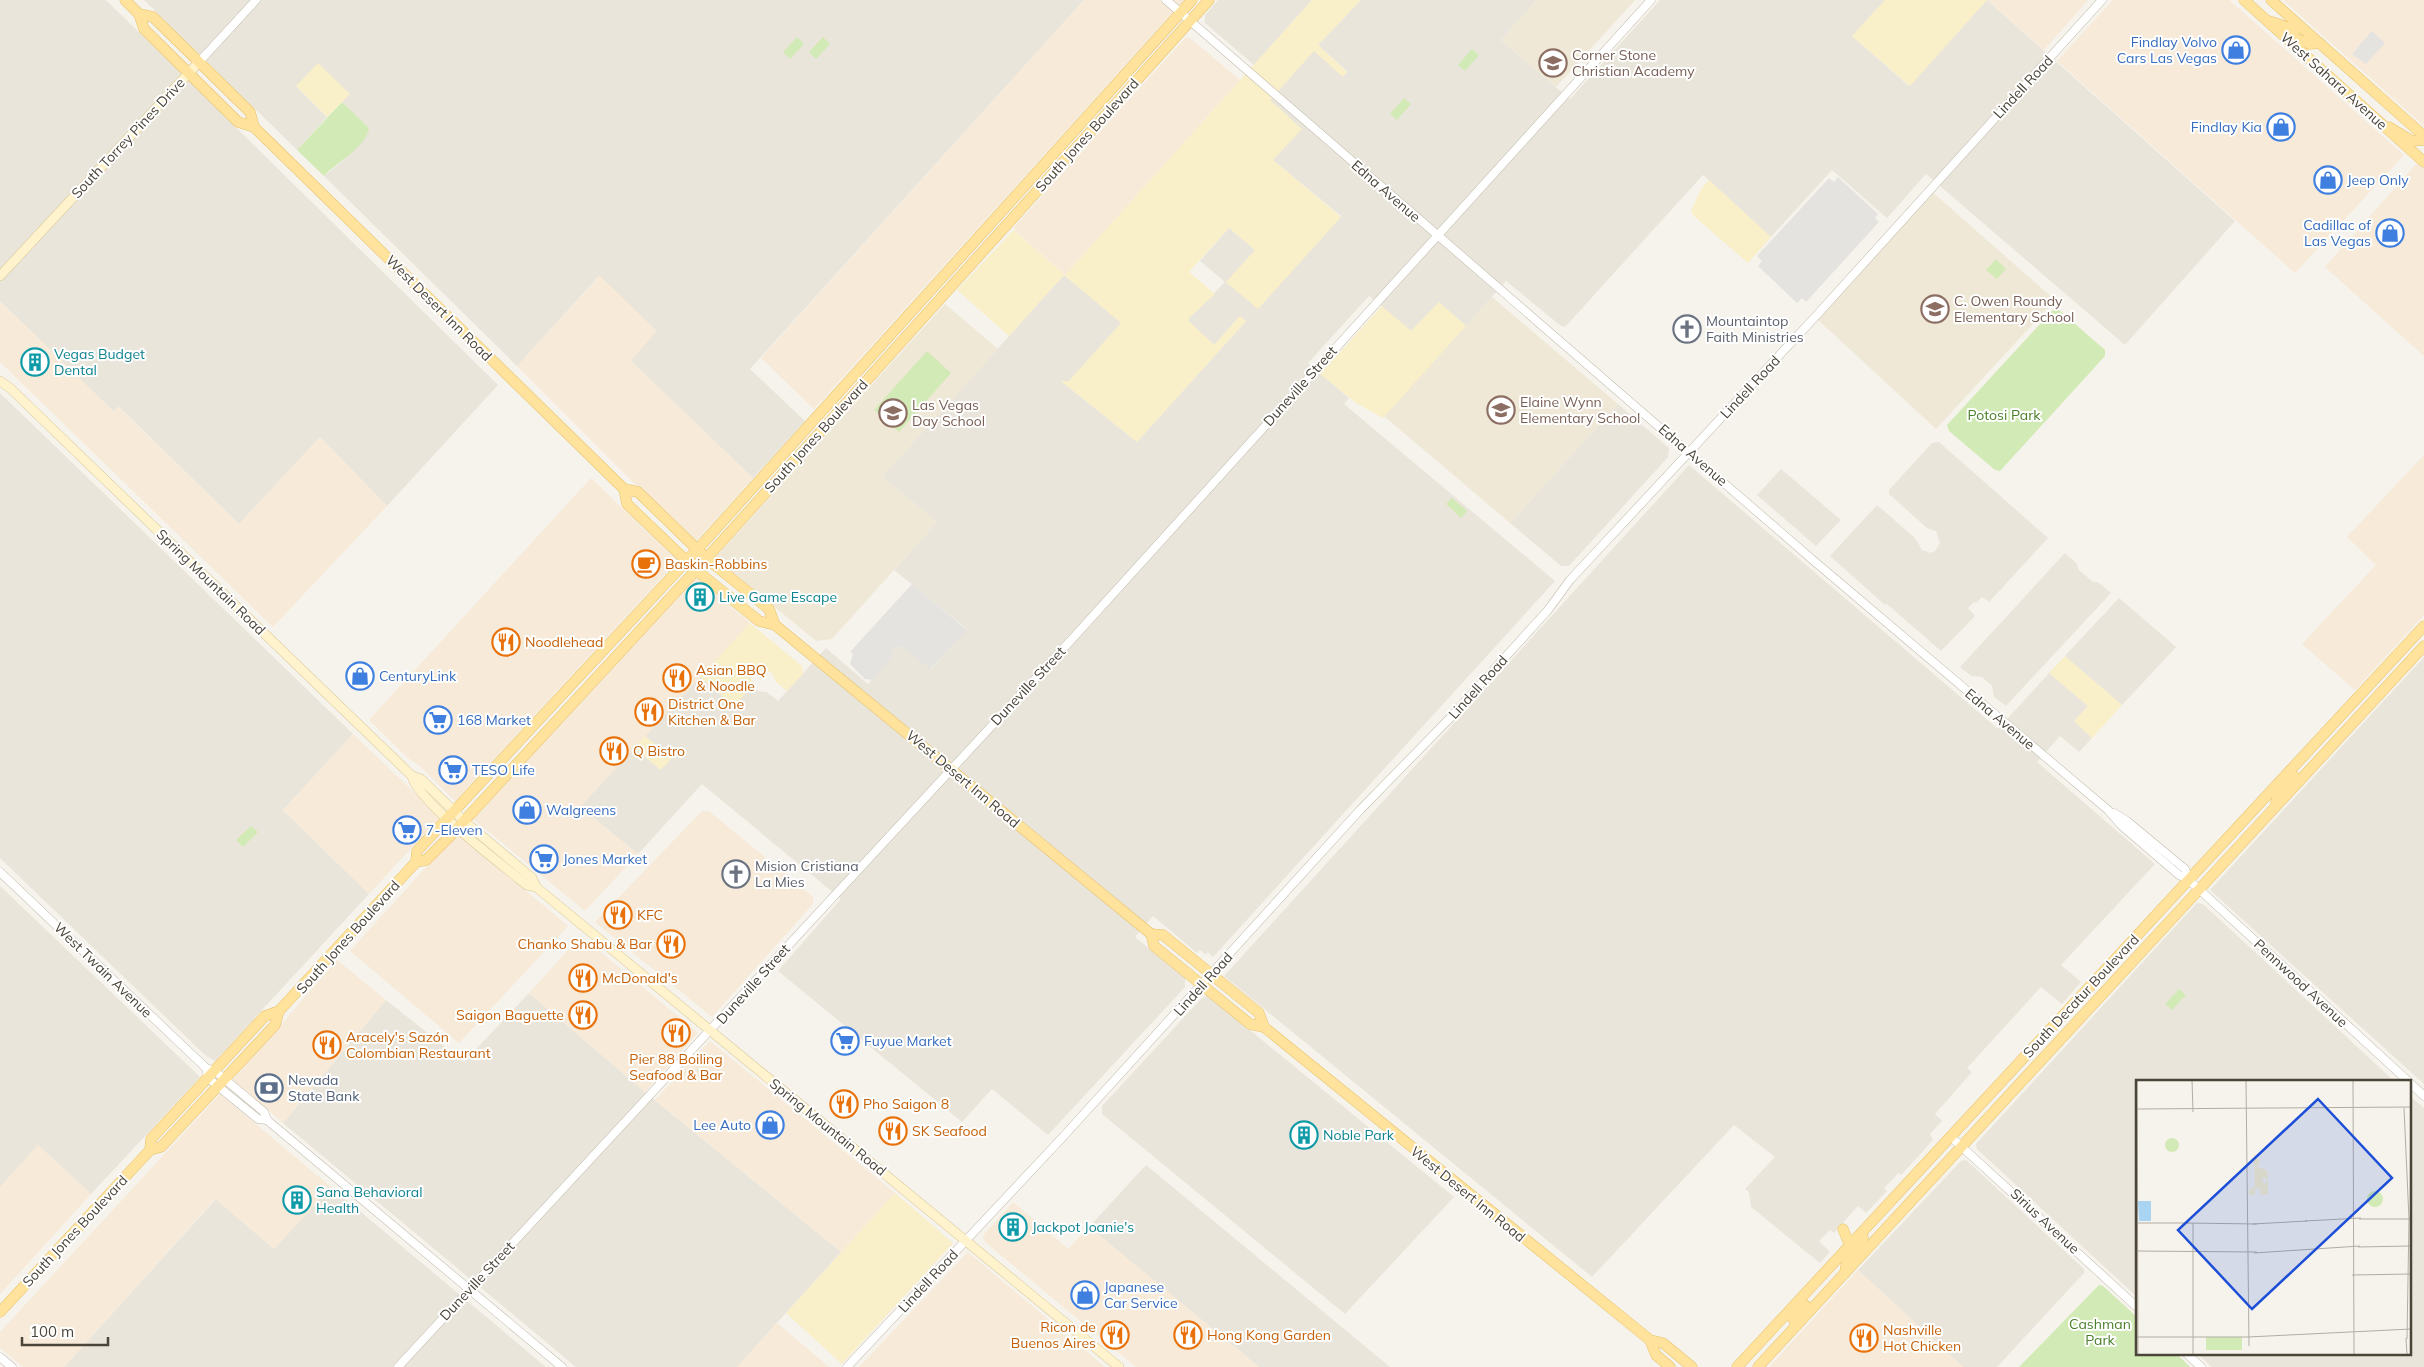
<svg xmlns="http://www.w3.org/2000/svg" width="2424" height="1367" viewBox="0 0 2424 1367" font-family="Mulish,sans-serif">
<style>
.residential{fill:#eae5da}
.commercial{fill:#f7ead8}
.education{fill:#efe8d6}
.green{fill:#d2eab5}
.sand{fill:#f9efc9}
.parking{fill:#e5e3e0}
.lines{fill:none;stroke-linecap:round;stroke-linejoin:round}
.tertiary-casing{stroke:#c2bbae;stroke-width:9}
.secondary-casing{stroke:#d6c79b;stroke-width:10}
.primary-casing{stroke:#e6c16a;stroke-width:11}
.tertiary{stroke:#fff;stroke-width:8}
.secondary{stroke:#fff3cd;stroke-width:9}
.primary{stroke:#ffe39c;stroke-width:10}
.labels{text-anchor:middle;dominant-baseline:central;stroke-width:4;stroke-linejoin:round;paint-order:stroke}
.shop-label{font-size:14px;fill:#366cbe;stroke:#fff;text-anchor:start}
.education-label{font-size:14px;fill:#785e54;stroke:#fff;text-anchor:start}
.street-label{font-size:14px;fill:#4b4439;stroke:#fff}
.worship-label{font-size:14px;fill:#5b616d;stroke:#fff;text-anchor:start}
.culture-label{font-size:14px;fill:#0d838f;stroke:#fff;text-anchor:start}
.park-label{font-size:14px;fill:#4a7f2a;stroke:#fff}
.food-label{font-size:14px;fill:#c56008;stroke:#fff;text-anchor:start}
.service-label{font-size:14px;fill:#4e5e75;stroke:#fff;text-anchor:start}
.inset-road{fill:none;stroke:#b2ada4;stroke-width:1}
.view{fill:#1d4ed8;fill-opacity:0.15;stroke:#1d4ed8;stroke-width:2.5}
.inset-edge{fill:none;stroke:#4b4439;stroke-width:2.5}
</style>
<rect width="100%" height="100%" fill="#f6f3ec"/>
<g class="residential">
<path d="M0 0H106L498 385 387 506 320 437 239 524 119 407 114 412 0 301Z"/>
<path d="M144 0H1084L750 369 805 421 753 478 631 361 599 276 517 366 324 176 344 160 367 126 342 102 349 94 296 86 327 117 297 150Z"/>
<path d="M1218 0H1312L1254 65 1205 23V15Z"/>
<path d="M1361 0H1537L1501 40 1570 99 1660 0H1885L1852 36 1909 86 1987 0 2235 221 2125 345 1926 174 1887 218 1832 170 1771 237 1703 175 1565 327 1561 326 1506 281 1466 326 1439 302 1411 331 1369 296 1308 363 1349 398 1344 404 1555 581 1213 957 1208 952 1206 955 1200 950 1197 953 1153 916 1135 937 1185 978V987L1048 1135 992 1089 962 1122 778 971 841 899 702 784 638 854 580 807 634 748 661 770 649 739 645 736 700 677 734 705 752 686 758 691 767 692 778 701 826 648 868 684 892 657V650L902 646 931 669 967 629 894 570 937 522 882 477 1064 275 1122 323 1069 381 1062 382 1137 442 1246 321 1240 316 1214 345 1189 322V318L1225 282 1200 261 1229 228 1255 250 1341 216 1273 160 1270 100 1314 50 1343 76 1347 71 1318 45Z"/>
<path d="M0 393 353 734 283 810 369 894 215 1061 206 1056 0 858Z"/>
<path d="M1618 404 1669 448 1668 457 1569 566H1561L1510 523Z"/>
<path d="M1939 442 2048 538 1989 602 1982 597 1976 603 1974 602 1968 608 1975 616 1941 651 1887 604 1885 605 1830 556 1877 505 1915 538 1922 550 1931 553 1935 551 1940 543 1936 531 1927 528 1889 494V490L1932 443Z"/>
<path d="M1689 465 1998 729 2049 673 2088 706 2074 721 2092 738 2079 752 2060 736 2037 762 2155 864 2061 965 2081 982 2062 1004 2041 987 1967 1068 1972 1072 1935 1114 1942 1121 1930 1134 1933 1140 1901 1175 1898 1173 1895 1177 1884 1188 1887 1191 1866 1213 1858 1206 1834 1233 1830 1230 1819 1241 1830 1252 1820 1263 1751 1207 1749 1192 1745 1189 1775 1157 1734 1125 1592 1277 1224 976Z"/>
<path d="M1781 469 1841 520 1816 546 1757 495Z"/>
<path d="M2065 553 2077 564 2078 569 2093 582H2098L2111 593 2006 706 1994 697 1992 686 1982 677 1971 676 1960 667Z"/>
<path d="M2119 598 2176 647 2122 705 2065 656Z"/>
<path d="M2424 657V1084L2210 890Z"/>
<path d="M0 886 200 1077 91 1194 38 1145 0 1187Z"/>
<path d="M2197 903 2203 904 2394 1081H2138V1298L1977 1149 1976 1144Z"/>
<path d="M529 993 645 1092 841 1252 737 1367H576L283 1123 386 1000 464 1062Z"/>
<path d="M1207 995 1454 1197 1345 1314 1102 1114V1106L1201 999Z"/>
<path d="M2410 1096 2424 1108V1367H2212L2197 1353H2410Z"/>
<path d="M1966 1160 2084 1269V1273L1997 1367H1963L1858 1270 1961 1161Z"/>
<path d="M1146 1165 1390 1367H1259L1089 1227Z"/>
<path d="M331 1187 546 1367H64L216 1199 274 1249Z"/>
</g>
<g class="commercial">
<path d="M1084 0H1184L814 409 761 358Z"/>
<path d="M1987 0H2088L2044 50Z"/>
<path d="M2113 0H2229L2404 155 2295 273 2057 61Z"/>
<path d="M2283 0H2424V126Z"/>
<path d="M1186 37 1191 39 1240 80 1065 275 1013 228Z"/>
<path d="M2418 162 2424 168V356L2325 267Z"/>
<path d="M600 276 657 331 631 361 753 478 694 543 517 366Z"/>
<path d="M0 301 113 411 118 407 239 524 320 437 387 506 273 627 0 362Z"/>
<path d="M2424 455V615L2355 690 2302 644 2376 565 2347 537Z"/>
<path d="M591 478 677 561 455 801 420 766 408 758 369 720Z"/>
<path d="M697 577 750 623 580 807 638 854 585 911 473 819Z"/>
<path d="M353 734 440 817 369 894 283 810Z"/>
<path d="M702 811H709L813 897V904L712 1017 595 922Z"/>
<path d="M457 833 568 926 459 1043 350 951Z"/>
<path d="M581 936 698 1033 645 1092 529 993Z"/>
<path d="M337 960 386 1000 283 1123 233 1080Z"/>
<path d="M710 1041 895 1193 841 1252 655 1100Z"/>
<path d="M220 1094 331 1187 274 1249 215 1199 64 1367H23L0 1348V1332Z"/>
<path d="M38 1145 91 1194 0 1294V1187Z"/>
<path d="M1013 1202 1068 1249 1089 1227 1259 1367H1136L986 1243 983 1238 985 1233Z"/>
<path d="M968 1252 1105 1367H1106H859Z"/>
<path d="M1858 1270 1963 1367H1769Z"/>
<path d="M777 1323 829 1367H737Z"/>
</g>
<g class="education">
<path d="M1537 0H1635L1556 87 1501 40Z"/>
<path d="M1930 190 2055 300 1936 429 1815 317Z"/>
<path d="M1492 297 1618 404 1510 523 1384 416Z"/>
<path d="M945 304 998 349 882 477 937 522 832 639 816 641 715 558Z"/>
</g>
<g class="green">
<path d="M797 37 804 44 790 59 783 52Z"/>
<path d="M823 37 830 44 816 59 809 52Z"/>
<path d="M1472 49 1479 55 1465 71 1458 65Z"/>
<path d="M1404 98 1411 104 1397 120 1390 114Z"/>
<path d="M342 102 367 126 369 130C362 150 337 162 324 176L297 150Z"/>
<path d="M1996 259 2006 269 1997 279 1986 270Z"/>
<path d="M2053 310H2059L2105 350V356L2000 471 1995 470 1949 431 1947 425Z"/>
<path d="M927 351 951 373 899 432 874 410Z"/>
<path d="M1452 498 1467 511 1461 518 1446 504Z"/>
<path d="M251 826 258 832 243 847 236 840Z"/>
<path d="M2179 989 2186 995 2172 1010 2165 1004Z"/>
<path d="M2099 1285 2103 1286 2138 1318V1353H2176L2190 1367H2019Z"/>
</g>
<g class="sand">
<path d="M1312 0H1361L1318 45 1347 72 1343 77 1314 51 1270 100 1302 129 1273 160 1341 217 1258 309 1226 282 1255 250 1229 228 1189 272 1215 294 1189 318V321L1214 345 1240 316 1246 321 1137 442 1061 381H1069L1121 323 1064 275 1009 336 957 290 1014 230 1065 275Z"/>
<path d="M1885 0H1987L1910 86 1852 36Z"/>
<path d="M318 63 350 94 327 117 296 86Z"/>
<path d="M1709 180 1771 237 1748 263 1694 216 1691 211 1701 189Z"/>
<path d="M1439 302 1466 326 1383 418 1356 403 1320 374 1382 306 1411 331Z"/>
<path d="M750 623 802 666 803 674 787 691 776 682 772 673 764 669 757 670 751 678 753 685 734 706 700 677Z"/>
<path d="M2065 656 2122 705 2092 738 2074 721 2088 706 2049 673Z"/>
<path d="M645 736 672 758 661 770 634 748Z"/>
<path d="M895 1193 953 1243 842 1364 786 1313Z"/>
</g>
<g class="parking">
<path d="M2372 31 2385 43 2366 64 2352 54Z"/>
<path d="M1838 177 1878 214 1875 218 1879 222 1806 302 1802 298 1797 303 1758 266 1762 261 1757 256 1829 178 1834 182Z"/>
<path d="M912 584 967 630 930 669 902 646 892 650V657L872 680 865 679 850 664 853 654 850 652Z"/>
</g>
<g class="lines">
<g class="tertiary-casing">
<g id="tertiary">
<path d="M1166 0 1814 561 2108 810 2122 826 2179 875 2189 880 2408 1081"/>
<path d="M199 62 256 0"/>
<path d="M2114 813 2127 821 2185 869 2189 880"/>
<path d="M0 872 206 1068 215 1071 264 1112 267 1120 562 1367"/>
<path d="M207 1072 208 1078 258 1119 267 1120"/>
<path d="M2410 1083 2424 1096"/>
<path d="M1951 1137 2138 1308"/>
<path d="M2186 1353 2201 1367"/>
<path d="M0 1357 12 1367"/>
<path d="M398 1367 1073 638 1651 0"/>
<path d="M847 1367 1061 1139 1360 810 1450 718 1548 610 1570 580 1815 317 2102 0"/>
</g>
</g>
<g class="secondary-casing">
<g id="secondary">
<path d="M0 276 199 62"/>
<path d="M0 381 10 388 412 776 421 779 464 821 532 878 536 887"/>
<path d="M412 776C417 800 496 860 518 878L527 885 536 887 1119 1367"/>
</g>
</g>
<g class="primary-casing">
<g id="primary">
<path d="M125 0 139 14 144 29 238 122 254 127"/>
<path d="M2244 0 2424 162"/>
<path d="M2271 0 2424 136"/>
<path d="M139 14 153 17 250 112 254 127 624 489 627 504 696 570 759 621 775 625"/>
<path d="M2268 21C2279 23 2293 32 2302 28"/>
<path d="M2287 39 2291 37 2310 44 2320 43"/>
<path d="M2389 127 2412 141 2424 140"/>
<path d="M624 489 638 492 706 558 769 609 775 625 1151 934 1154 946 1250 1024 1264 1027"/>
<path d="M2276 803 2277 797 2294 776"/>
<path d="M416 862 417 851 704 542 1192 0"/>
<path d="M1151 934 1163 935 1259 1013 1264 1027 1650 1340 1656 1355 1670 1367"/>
<path d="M150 1150 151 1139 265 1016 279 1011"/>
<path d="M1843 1229 1850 1246"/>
<path d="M1845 1273 1847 1259 1862 1244 1863 1237"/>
<path d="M0 1312 150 1150 161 1147 275 1025 279 1011 416 862 426 860 452 834 696 570 1209 0"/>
<path d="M1797 1325 1793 1319 1805 1305"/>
<path d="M1650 1340 1663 1343 1692 1367"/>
<path d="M1737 1367 2424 626"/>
<path d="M1758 1367 2424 646"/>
</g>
</g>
<use href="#tertiary" class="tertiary"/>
<use href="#secondary" class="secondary"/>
<use href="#primary" class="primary"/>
</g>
<defs>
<g id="shop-ring" transform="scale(1.4375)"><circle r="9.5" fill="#fff" stroke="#3f7fe0" stroke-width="1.5"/><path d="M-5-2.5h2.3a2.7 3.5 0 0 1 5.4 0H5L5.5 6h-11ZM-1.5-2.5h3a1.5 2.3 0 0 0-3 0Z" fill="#3f7fe0"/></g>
<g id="school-ring" transform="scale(1.4375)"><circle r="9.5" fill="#fff" stroke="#8d6e63" stroke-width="1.5"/><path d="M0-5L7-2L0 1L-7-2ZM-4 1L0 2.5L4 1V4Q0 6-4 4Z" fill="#8d6e63"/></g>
<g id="church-ring" transform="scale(1.4375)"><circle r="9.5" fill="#fff" stroke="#6b7280" stroke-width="1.5"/><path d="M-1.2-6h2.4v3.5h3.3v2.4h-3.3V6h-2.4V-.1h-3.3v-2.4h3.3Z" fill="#6b7280"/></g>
<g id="building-ring" transform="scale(1.4375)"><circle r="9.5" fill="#fff" stroke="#0f9aa8" stroke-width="1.5"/><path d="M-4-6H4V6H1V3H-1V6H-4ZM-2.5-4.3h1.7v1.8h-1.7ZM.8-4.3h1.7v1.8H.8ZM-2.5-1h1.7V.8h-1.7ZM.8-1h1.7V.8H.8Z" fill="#0f9aa8"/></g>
<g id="cafe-ring" transform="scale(1.4375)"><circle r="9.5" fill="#fff" stroke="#e8710a" stroke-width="1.5"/><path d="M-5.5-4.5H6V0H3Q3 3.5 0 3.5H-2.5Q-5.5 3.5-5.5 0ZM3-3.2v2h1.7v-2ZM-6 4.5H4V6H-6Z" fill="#e8710a"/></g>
<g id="restaurant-ring" transform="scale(1.4375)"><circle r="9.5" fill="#fff" stroke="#e8710a" stroke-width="1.5"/><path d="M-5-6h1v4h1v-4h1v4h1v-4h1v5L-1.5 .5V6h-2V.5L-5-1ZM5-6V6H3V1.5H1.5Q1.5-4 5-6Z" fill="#e8710a"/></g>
<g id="supermarket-ring" transform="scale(1.4375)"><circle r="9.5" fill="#fff" stroke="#3f7fe0" stroke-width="1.5"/><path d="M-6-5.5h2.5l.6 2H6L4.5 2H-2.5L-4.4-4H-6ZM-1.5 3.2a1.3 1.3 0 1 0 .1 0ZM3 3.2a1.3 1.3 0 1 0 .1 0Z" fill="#3f7fe0"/></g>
<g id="bank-ring" transform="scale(1.4375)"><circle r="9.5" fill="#fff" stroke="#5c6f8a" stroke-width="1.5"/><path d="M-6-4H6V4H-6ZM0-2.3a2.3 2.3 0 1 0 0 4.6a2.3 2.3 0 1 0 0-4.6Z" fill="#5c6f8a"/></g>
</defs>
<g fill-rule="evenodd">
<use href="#shop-ring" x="2236" y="50"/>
<use href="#school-ring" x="1553" y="63"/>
<use href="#shop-ring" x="2281" y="127"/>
<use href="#shop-ring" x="2328" y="180"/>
<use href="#shop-ring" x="2390" y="233"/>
<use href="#school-ring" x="1935" y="309"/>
<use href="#church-ring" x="1687" y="329"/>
<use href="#building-ring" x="35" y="362"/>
<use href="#school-ring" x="1501" y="410"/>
<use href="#school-ring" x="893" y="413"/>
<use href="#cafe-ring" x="646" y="564"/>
<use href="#building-ring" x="700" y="597"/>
<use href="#restaurant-ring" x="506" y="642"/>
<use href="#shop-ring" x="360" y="676"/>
<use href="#restaurant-ring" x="677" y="678"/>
<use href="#restaurant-ring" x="649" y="712"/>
<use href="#supermarket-ring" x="438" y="720"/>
<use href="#restaurant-ring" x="614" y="751"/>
<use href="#supermarket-ring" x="453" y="770"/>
<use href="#shop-ring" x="527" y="810"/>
<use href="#supermarket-ring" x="407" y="830"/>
<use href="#supermarket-ring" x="544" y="859"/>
<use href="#church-ring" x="736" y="874"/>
<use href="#restaurant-ring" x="618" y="915"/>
<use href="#restaurant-ring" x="671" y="944"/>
<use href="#restaurant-ring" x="583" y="978"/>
<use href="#restaurant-ring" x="583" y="1015"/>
<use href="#restaurant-ring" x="676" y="1033"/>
<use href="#supermarket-ring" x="845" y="1041"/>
<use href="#restaurant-ring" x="327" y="1045"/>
<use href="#bank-ring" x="269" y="1088"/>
<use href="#restaurant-ring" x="844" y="1104"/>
<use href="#shop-ring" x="770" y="1125"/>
<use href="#restaurant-ring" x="893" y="1131"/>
<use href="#building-ring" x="1304" y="1135"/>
<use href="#building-ring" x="297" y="1200"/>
<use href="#building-ring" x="1013" y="1227"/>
<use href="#shop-ring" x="1085" y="1295"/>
<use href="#restaurant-ring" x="1115" y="1335"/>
<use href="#restaurant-ring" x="1188" y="1335"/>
<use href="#restaurant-ring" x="1864" y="1338"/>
</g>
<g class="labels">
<g class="shop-label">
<text x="2217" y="42" text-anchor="end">Findlay Volvo<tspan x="2217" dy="16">Cars Las Vegas</tspan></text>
<text x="2262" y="127" text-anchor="end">Findlay Kia</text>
<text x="2347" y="180">Jeep Only</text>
<text x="2371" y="225" text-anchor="end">Cadillac of<tspan x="2371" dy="16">Las Vegas</tspan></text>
<text x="379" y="676">CenturyLink</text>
<text x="457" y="720">168 Market</text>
<text x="472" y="770">TESO Life</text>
<text x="546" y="810">Walgreens</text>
<text x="426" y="830">7-Eleven</text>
<text x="563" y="859">Jones Market</text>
<text x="864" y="1041">Fuyue Market</text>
<text x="751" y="1125" text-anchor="end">Lee Auto</text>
<text x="1104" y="1287">Japanese<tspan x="1104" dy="16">Car Service</tspan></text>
</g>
<g class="education-label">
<text x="1572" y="55">Corner Stone<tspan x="1572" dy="16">Christian Academy</tspan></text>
<text x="1954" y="301">C. Owen Roundy<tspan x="1954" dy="16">Elementary School</tspan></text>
<text x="1520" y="402">Elaine Wynn<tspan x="1520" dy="16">Elementary School</tspan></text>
<text x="912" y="405">Las Vegas<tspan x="912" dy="16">Day School</tspan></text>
</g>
<g class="street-label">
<text transform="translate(2334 81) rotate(42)">West Sahara Avenue</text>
<text transform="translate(2023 87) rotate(-47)">Lindell Road</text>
<text transform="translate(1087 135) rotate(-48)">South Jones Boulevard</text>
<text transform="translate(128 138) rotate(-47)">South Torrey Pines Drive</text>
<text transform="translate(1386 191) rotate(41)">Edna Avenue</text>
<text transform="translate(439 308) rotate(45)">West Desert Inn Road</text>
<text transform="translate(1300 386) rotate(-48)">Duneville Street</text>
<text transform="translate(1750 387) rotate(-47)">Lindell Road</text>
<text transform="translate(816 436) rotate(-48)">South Jones Boulevard</text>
<text transform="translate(1693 455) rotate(41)">Edna Avenue</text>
<text transform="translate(211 582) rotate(44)">Spring Mountain Road</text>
<text transform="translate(1028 686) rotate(-47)">Duneville Street</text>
<text transform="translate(1478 687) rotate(-48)">Lindell Road</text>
<text transform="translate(2000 719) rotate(40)">Edna Avenue</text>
<text transform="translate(963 779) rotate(40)">West Desert Inn Road</text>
<text transform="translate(348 937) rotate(-48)">South Jones Boulevard</text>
<text transform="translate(103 970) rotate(44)">West Twain Avenue</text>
<text transform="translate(2301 983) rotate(43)">Pennwood Avenue</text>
<text transform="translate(753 984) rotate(-48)">Duneville Street</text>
<text transform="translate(1203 984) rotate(-48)">Lindell Road</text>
<text transform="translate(2081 996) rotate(-47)">South Decatur Boulevard</text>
<text transform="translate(828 1127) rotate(39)">Spring Mountain Road</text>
<text transform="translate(1468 1194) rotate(39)">West Desert Inn Road</text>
<text transform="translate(2045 1221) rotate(43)">Sirius Avenue</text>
<text transform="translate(75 1231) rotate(-47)">South Jones Boulevard</text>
<text transform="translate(477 1281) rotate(-47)">Duneville Street</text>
<text transform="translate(928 1281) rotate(-47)">Lindell Road</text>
</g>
<g class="worship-label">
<text x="1706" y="321">Mountaintop<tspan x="1706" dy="16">Faith Ministries</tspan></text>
<text x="755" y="866">Mision Cristiana<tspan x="755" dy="16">La Mies</tspan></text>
</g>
<g class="culture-label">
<text x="54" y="354">Vegas Budget<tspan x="54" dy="16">Dental</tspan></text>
<text x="719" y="597">Live Game Escape</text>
<text x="1323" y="1135">Noble Park</text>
<text x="316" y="1192">Sana Behavioral<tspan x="316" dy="16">Health</tspan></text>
<text x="1032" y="1227">Jackpot Joanie's</text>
</g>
<g class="park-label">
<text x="2004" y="415">Potosi Park</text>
<text x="2100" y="1324">Cashman<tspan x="2100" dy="16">Park</tspan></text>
</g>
<g class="food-label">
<text x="665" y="564">Baskin-Robbins</text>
<text x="525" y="642">Noodlehead</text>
<text x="696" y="670">Asian BBQ<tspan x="696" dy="16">&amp; Noodle</tspan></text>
<text x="668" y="704">District One<tspan x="668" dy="16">Kitchen &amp; Bar</tspan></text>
<text x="633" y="751">Q Bistro</text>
<text x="637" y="915">KFC</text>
<text x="652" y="944" text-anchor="end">Chanko Shabu &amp; Bar</text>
<text x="602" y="978">McDonald's</text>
<text x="564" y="1015" text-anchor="end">Saigon Baguette</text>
<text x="346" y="1037">Aracely's Sazón<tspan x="346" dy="16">Colombian Restaurant</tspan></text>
<text x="676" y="1059" text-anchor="middle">Pier 88 Boiling<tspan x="676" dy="16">Seafood &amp; Bar</tspan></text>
<text x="863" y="1104">Pho Saigon 8</text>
<text x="912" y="1131">SK Seafood</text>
<text x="1096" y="1327" text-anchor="end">Ricon de<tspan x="1096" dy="16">Buenos Aires</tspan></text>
<text x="1883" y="1330">Nashville<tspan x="1883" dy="16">Hot Chicken</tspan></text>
<text x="1207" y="1335">Hong Kong Garden</text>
</g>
<g class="service-label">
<text x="288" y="1080">Nevada<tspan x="288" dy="16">State Bank</tspan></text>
</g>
</g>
<g transform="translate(2136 1080)">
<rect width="275" height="275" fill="#f6f3ec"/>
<path d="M29 65a7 7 0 1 1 14 0a7 7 0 1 1-14 0ZM231 119a8 8 0 1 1 16 0a8 8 0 1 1-16 0ZM70 257H106V270H70Z" fill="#d2eab5"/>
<path d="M118 73 124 81 121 87 131 90 132 100 126 97 128 104 132 101V114L124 115V108L119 109V115H113V109L119 108Z" fill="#f9efc9"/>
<path d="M2 121H15V141H3Z" fill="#a9d4f2"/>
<path class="inset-road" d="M1 0 2 275M56 0 57 32M110 0 113 266M217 0 218 275M268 28 273 139 271 259M0 29 275 27M223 139H274M169 141 225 138M0 143H53M51 143 121 144M57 143V275M117 144 171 141M222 167 274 166M0 171 121 172M118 173 224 166M216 195 275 194M0 257H112L275 249M270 258 271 275"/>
<path class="view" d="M182 19 256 98 116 229 42 150Z"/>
<rect width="275" height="275" class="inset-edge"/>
</g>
<path d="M22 1337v8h86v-8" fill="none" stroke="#4b4439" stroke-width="2.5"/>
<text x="30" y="1337" font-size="15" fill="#4b4439" stroke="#ffffff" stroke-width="4" paint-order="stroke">100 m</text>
</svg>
